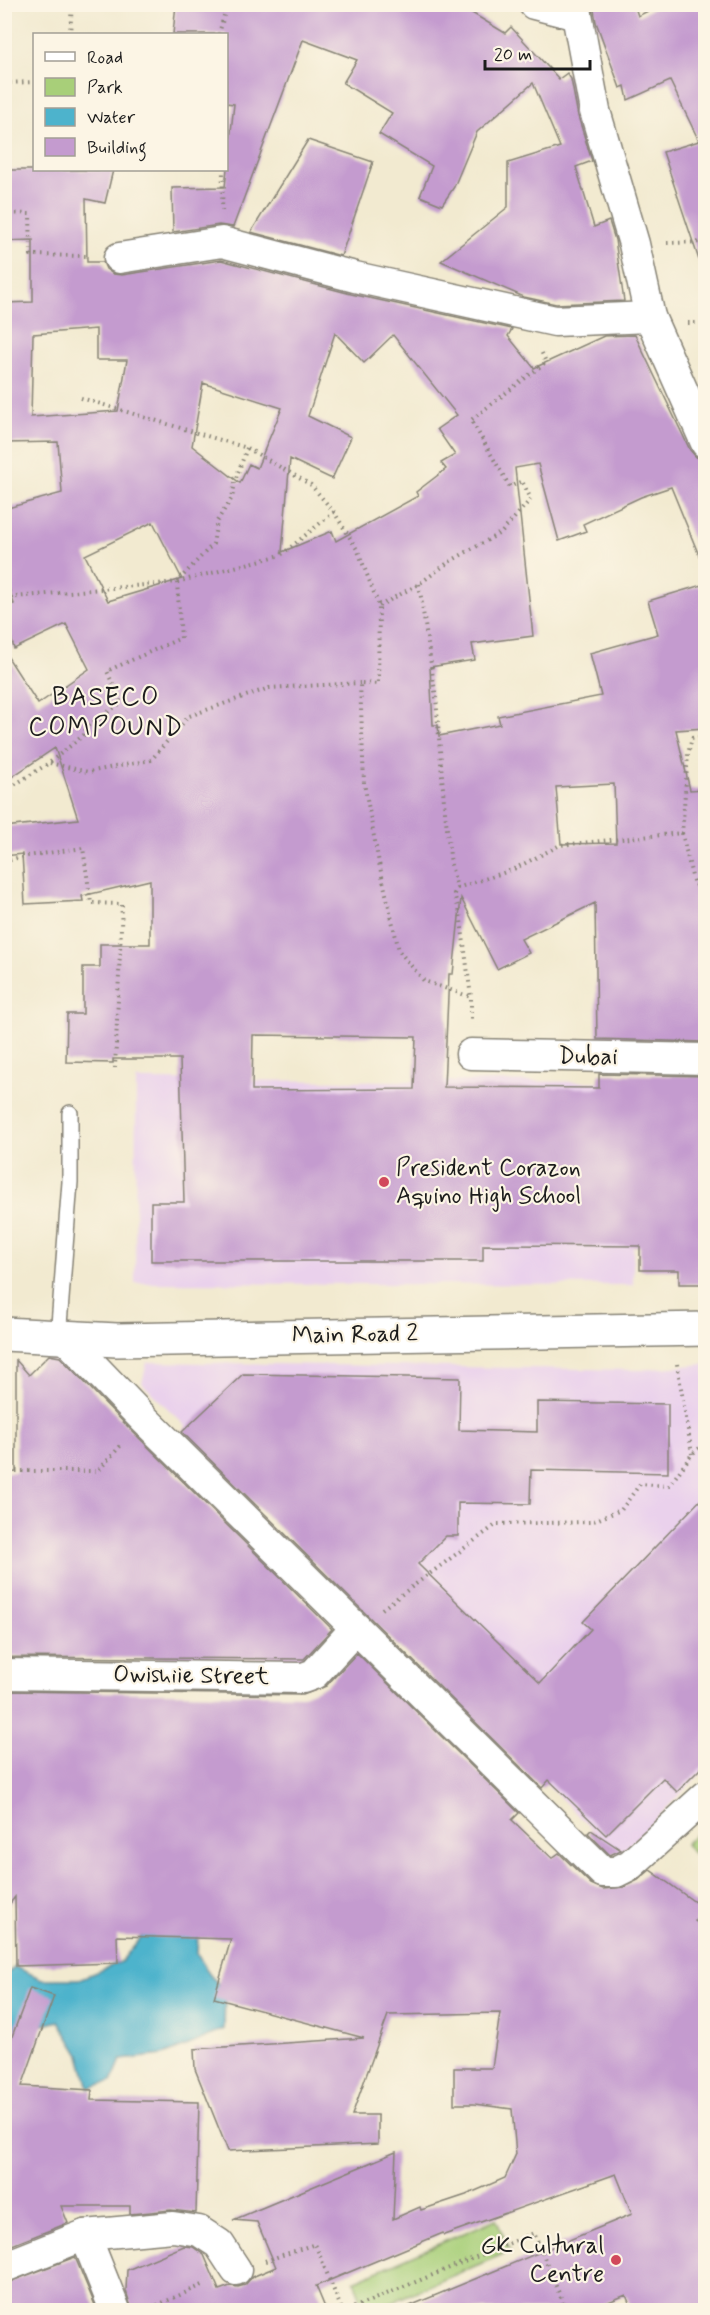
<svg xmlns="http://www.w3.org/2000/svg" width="710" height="2315" viewBox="0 0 710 2315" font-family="Mynerve,sans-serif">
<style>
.built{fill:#ead1ec}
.green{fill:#a8cf79;stroke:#62764a;stroke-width:1.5}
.water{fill:#4db3cc;stroke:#346874;stroke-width:1.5}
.building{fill:#c49bcf;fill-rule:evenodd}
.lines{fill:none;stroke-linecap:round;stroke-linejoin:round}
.service-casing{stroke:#878376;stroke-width:18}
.minor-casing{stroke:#878376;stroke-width:33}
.tertiary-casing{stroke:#878376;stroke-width:36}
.path{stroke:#878376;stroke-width:4;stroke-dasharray:1.5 4.5;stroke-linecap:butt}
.service{stroke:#fff;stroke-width:15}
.minor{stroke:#fff;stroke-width:30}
.tertiary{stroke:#fff;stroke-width:33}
.poi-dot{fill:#d1495b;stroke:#fcf5e5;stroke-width:2}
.labels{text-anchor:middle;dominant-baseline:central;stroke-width:4.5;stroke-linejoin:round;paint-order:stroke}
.street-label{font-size:24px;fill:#1c1c1c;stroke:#fcf5e5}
.poi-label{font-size:24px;fill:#1c1c1c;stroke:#fcf5e5;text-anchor:start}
.neighbourhood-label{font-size:26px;letter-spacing:1.5px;fill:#1c1c1c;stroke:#fcf5e5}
</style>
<rect width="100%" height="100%" fill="#fcf5e5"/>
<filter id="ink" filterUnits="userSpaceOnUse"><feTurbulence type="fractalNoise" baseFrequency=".0167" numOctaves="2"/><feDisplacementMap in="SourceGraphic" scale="12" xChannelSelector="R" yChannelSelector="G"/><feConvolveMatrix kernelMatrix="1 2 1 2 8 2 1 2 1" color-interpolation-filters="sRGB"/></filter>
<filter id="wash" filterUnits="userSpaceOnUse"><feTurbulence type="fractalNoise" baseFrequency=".008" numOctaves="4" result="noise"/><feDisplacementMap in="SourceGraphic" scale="24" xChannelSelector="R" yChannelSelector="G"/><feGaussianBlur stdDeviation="1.35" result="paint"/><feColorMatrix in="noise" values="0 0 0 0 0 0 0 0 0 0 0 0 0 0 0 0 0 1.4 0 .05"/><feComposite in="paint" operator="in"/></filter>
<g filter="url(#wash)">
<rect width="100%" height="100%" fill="#f2ead0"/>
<g class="built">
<path d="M136 1080 634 1082 633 1285 135 1283Z"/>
<path d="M147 1362 639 1370 705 1364V1769L619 1856 142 1383Z"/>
</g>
<g class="green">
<path d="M705 1825V1866L685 1844Z"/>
<path d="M496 2219 510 2251 373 2310H366L354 2281Z"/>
</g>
<path class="water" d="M198 1927 197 1954 210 1975 225 1992 224 2029 196 2042 163 2055 121 2060 112 2081 89 2088 80 2055 59 2021 24 2030 5 2042 4 1977 15 1967 42 1979H79L121 1962 147 1929Z"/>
<g id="blocks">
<g class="building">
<path d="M176 4H457L505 33 511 27 559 79 567 73 571 79 578 116 592 161 576 167 594 227 609 221 615 240 624 301 556 304 524 297 441 261 508 207V163L560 147 533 83 477 132 454 187 442 205 420 196 432 166 379 134 392 113 343 83 357 60 303 40 233 227 219 225 173 232 172 188 225 187 234 104 226 103V34H173Z"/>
<path d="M593 4H634L638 16 662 4H705V262L700 263 663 152 699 141 670 81 628 100 625 86 620 88 596 22Z"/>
<path d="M308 140 373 162 341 256 251 232Z"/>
<path d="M9 170H113L105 203 86 199 87 262H103L106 269 113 274 122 275 221 260 351 294 512 329 508 336 534 368 604 336 635 335 690 450 696 457 705 461V570L671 487 641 497 583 524 586 531 559 541 538 464 515 468 533 636 472 644 475 660 430 667 433 725H438L439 736 500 724 498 716 601 696 590 653 658 634 648 601 705 584V728L676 730 690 790 705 789V1042L597 1039 595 903 521 939 529 953 497 969 461 898 453 974H449L444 1087 599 1088V1074L705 1076V1284H679V1270H640V1246L483 1245V1261H151V1202H184L180 1059H113V1063L66 1062 67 1014H83V967H100V944H150V880L82 896 83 901 25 904 22 854 4 856V827L78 819 55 748 4 782V651L38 704 89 669 66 624 14 649 4 609V606L14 604 4 572V509L62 493 58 442 4 443V303L33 302V240L4 241V214H8L11 182 8 181ZM96 329V360H127L118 411 31 417 33 334ZM335 333 364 363 393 335 457 415 437 429 455 455 441 463 446 469 416 492 418 496 336 541 332 531 282 552 290 459 332 479 351 437 308 416ZM203 383 282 408 257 468 249 464 240 483 192 446ZM153 522 182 579 108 601 85 555ZM614 784 616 843 561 844 556 787ZM253 1035 416 1037 414 1089 252 1090Z"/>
<path d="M49 1355 60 1357 132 1431 332 1629 304 1659 4 1657V1473L16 1472V1360L29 1375Z"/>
<path d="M243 1374 460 1378 459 1430 537 1432V1402L668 1404V1473L531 1470 530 1504 458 1503V1536H446L418 1564 540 1683 591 1629 583 1622 705 1495V1764L677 1792 663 1778 606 1835 549 1780 542 1788 182 1432Z"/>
<path d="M357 1653 519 1813 512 1820 552 1858 559 1853 591 1884 603 1889 624 1887 638 1880 650 1870 703 1908 695 1921 705 1928V2310H632L626 2295 588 2310H400L632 2214 616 2174 444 2235 443 2233 316 2286 326 2310H132L126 2291 127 2270 184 2246 193 2247 204 2255 219 2290 230 2286 238 2287 245 2285 252 2277 276 2267 257 2222 233 2220 396 2152 393 2219 420 2207 421 2210 466 2195 505 2178 516 2154 512 2109 474 2104H454V2068H492L500 2013 388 2015 352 2115H378V2144L228 2151 195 2069 194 2049 364 2038 214 1998 231 1939 117 1936 118 1963 16 1966 15 1897 4 1911V1691L303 1695 326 1686Z"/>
<path d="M591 1830 621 1850 610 1855 588 1833Z"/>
<path d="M30 1988 54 1996 22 2086 92 2090 91 2100 199 2102 196 2213 171 2210 130 2214V2206H61L68 2223 7 2247V2214H5L4 2195V2058Z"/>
<path d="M75 2257 97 2310H4V2284Z"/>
</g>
</g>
</g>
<g filter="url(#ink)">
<use href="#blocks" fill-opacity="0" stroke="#878376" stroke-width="1.5"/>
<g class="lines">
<g class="service-casing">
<path id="service" d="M64 1336 59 1325 70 1182V1113"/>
</g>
<g class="minor-casing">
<g id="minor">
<path d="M534 4 577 15"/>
<path d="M575 4 595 111 634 244 650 317 706 443"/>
<path d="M119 258 222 242 355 277 555 321 650 317"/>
<path d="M471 1054 706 1059"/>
<path d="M64 1336 144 1419 603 1872H616L630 1865 706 1796"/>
<path d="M4 1674 303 1678 314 1674 356 1628"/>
<path d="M85 2235 115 2310"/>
<path d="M4 2267 85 2235 173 2227 199 2231 219 2244 236 2270"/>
</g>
</g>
<g class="tertiary-casing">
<path id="tertiary" d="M4 1334 117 1340 706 1329"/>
</g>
<g class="path">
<path d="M70 34 72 4"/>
<path d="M219 34 227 4"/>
<path d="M4 83 34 82"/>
<path d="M222 211 223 170"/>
<path d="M4 213 30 214 31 255 89 256"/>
<path d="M667 243 706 242"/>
<path d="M688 323H706"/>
<path d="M81 398 247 448 311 485 334 512 358 551 379 606 378 684 360 683 364 783 379 863 399 951 424 981 471 997V1023"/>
<path d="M419 584 436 698 444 802 451 865 457 888 454 894 460 913 471 997"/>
<path d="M4 598 177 582 281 555 334 512"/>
<path d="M379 606 419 584 449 562 502 532 531 499 522 481 510 487 471 420 546 362 541 351"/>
<path d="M50 763 88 772 151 760 189 716 269 688 360 683"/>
<path d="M4 789 11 787 49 763 85 734 86 727 121 703 107 671 181 638 177 582 213 544 217 521 232 498 236 478 247 448"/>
<path d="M682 833 694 885 706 884"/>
<path d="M4 862 20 857 83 848 91 903 122 904 115 1068"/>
<path d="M457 888 512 870 560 845 682 833 688 754 692 738 706 736"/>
<path d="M677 1364 692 1454"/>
<path d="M4 1471H98L123 1443"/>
<path d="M382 1609 497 1524 591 1522 621 1510 640 1484 669 1486 692 1454 706 1443"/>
<path d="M265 2261 315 2244 342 2310"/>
<path d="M146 2310 205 2284"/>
<path d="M348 2310 534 2233 566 2310"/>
</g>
<use href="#service" class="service"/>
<use href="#minor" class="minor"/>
<use href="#tertiary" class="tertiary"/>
</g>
</g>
<g class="poi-dot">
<circle cx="384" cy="1182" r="6"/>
<circle cx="616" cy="2260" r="6"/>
</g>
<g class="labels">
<g class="street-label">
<text transform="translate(588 1057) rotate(1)">Dubai</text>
<text transform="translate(355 1335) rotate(-1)">Main Road 2</text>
<text transform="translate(191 1676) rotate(1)">Owishiie Street</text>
</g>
<g class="poi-label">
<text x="396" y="1168">President Corazon<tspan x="396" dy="28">Aquino High School</tspan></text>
<text x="604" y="2246" text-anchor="end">GK Cultural<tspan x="604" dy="28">Centre</tspan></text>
</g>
<g class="neighbourhood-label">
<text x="106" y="698">BASECO<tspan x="106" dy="30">COMPOUND</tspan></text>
</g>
</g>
<rect width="710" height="2315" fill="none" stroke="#fcf5e5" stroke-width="24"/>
<rect x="33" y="33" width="195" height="138" fill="#fcf5e5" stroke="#a29e95" stroke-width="1.5"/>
<rect x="45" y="52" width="30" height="9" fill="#ffffff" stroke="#a29e95" stroke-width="1.5"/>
<text x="87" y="63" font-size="18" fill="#1c1c1c">Road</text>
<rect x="45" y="78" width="30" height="18" fill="#a8cf79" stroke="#a29e95" stroke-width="1.5"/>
<text x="87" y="93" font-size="18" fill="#1c1c1c">Park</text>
<rect x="45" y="108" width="30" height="18" fill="#4db3cc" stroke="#a29e95" stroke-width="1.5"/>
<text x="87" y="123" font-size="18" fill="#1c1c1c">Water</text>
<rect x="45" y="138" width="30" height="18" fill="#c49bcf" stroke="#a29e95" stroke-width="1.5"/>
<text x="87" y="153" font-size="18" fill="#1c1c1c">Building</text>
<path d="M485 60v9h105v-9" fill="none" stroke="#1c1c1c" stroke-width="3"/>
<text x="494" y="60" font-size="18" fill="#1c1c1c" stroke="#fcf5e5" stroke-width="4.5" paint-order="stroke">20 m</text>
</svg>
